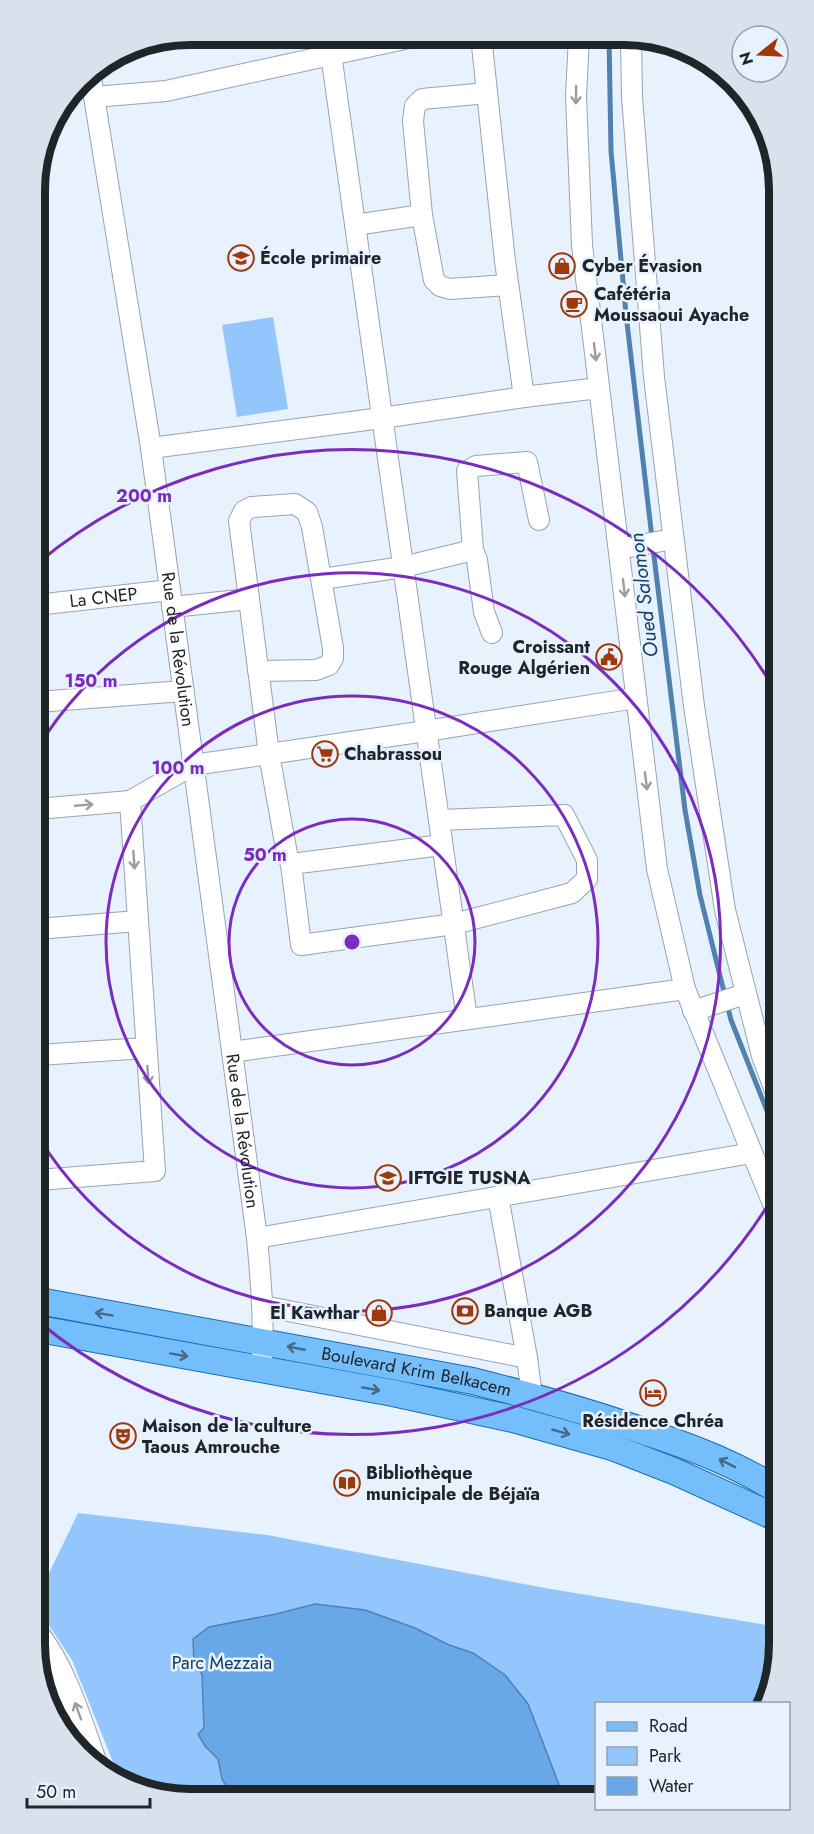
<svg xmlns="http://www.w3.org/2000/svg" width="814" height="1834" viewBox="0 0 814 1834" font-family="Jost,sans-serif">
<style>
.green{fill:#92c6fc}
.water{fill:#68a8e9;stroke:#5281b0;stroke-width:1.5}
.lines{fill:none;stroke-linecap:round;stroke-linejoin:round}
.stream{stroke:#5281b0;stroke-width:5}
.minor-casing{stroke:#98a4b2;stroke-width:22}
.major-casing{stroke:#1b6db0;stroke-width:28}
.minor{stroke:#fff;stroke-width:20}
.major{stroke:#74bffb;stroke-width:26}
.oneway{stroke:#9b9d9f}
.oneway2{stroke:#466a88}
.ring{fill:none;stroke:#7b2cbf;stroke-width:3}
.labels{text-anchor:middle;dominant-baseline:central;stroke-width:5;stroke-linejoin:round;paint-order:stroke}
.poi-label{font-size:18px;font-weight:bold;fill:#20252a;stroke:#e7f2fe;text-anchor:start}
.street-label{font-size:18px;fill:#20252a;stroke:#e7f2fe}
.park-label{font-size:18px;fill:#0d3c66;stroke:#e7f2fe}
.water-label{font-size:20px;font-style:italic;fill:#11406a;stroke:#e7f2fe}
.rim{fill:none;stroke:#20252a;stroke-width:8}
.centre{fill:#7b2cbf;stroke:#e7f2fe;stroke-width:3}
.ring-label{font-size:18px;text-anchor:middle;font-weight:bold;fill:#7b2cbf;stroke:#e7f2fe;stroke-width:5;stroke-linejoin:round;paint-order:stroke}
</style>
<rect width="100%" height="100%" fill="#e7f2fe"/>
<g class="green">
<path d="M273 317 288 409 237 417 222 325Z"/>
<path d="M78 1513 267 1535 545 1588 779 1627V1655L768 1703 596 1704V1794L160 1797 119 1777 72 1660 40 1612V1592Z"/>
</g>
<path class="water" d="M315 1604 365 1610 415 1628 449 1645 473 1653 505 1675 528 1704 563 1795 232 1796 222 1779 218 1759 205 1746 198 1734 204 1728 202 1674 194 1663 193 1639 209 1627 276 1614Z"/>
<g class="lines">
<g class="stream">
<path d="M609 37 611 151 626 314 652 538"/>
<path d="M653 548 685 810 700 895 731 1020 777 1136"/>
</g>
<g class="minor-casing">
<g id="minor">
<path d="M481 36 505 261 524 397"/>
<path d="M579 37 576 96 582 245 657 869 685 989 778 1216"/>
<path d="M631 37 632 97 654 377 694 706 725 910 762 1056 777 1096"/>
<path d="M331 54 467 1019"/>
<path id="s1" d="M90 72 151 448 257 1238C261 1282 265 1325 261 1370"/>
<path d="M94 97 166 91 418 36"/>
<path d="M422 215 434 280 440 286 450 289 508 285"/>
<path d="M355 225 422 215 413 121 415 106 422 99 487 93"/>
<path d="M151 448 382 418 524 397 599 388"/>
<path d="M619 547H629L673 539"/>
<path d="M322 579 403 567 473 550"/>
<path id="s2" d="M36 605 170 590"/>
<path d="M172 607 249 599"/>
<path d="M492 633 484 612 477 560 473 550 467 471 476 466 527 462 539 520"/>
<path d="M258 671 316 670 329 665 333 658V648L312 527 307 512 295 504 252 507 244 511 239 521 269 754 287 854 291 864 301 945 454 924 572 893 587 879V860L564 815 439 820"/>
<path d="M37 702 183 691"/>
<path d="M37 809 130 801 193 765 426 731 636 698"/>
<path d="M291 864 442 845"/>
<path d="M37 929 138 921"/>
<path d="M693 1011 745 994"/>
<path d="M232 1052 685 989"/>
<path d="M38 1055 146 1048"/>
<path d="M38 1180 155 1171 130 801"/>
<path d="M498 1196 527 1358 532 1396"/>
<path d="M257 1238 752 1153"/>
<path d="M263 1306 527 1358"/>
<path d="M40 1635C68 1672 82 1723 98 1766"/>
<path d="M40 1670 59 1715"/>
</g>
</g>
<g class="major-casing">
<g id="major">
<path id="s3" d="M39 1301 473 1381C532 1396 591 1412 649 1433 694 1448 738 1465 779 1491"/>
<path d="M39 1329 393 1393 513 1419 612 1447 676 1472 779 1519"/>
</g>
</g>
<use href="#minor" class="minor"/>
<use href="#major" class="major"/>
</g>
<defs><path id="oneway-shaft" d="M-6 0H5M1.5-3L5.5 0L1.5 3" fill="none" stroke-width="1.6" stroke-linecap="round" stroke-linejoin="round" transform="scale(1.5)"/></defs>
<g class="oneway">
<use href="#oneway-shaft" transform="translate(576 95) rotate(91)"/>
<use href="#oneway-shaft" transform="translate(595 352) rotate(83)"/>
<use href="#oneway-shaft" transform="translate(624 588) rotate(83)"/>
<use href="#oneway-shaft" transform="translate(646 781) rotate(83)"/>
<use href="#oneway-shaft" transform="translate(84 805) rotate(-5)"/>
<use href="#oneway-shaft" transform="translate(134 860) rotate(86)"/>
<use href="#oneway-shaft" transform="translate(148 1075) rotate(86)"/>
<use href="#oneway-shaft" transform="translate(78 1711) rotate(-110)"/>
</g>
<g class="oneway2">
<use href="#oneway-shaft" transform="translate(104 1314) rotate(-170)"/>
<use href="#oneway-shaft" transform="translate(296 1348) rotate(-169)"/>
<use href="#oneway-shaft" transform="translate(179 1355) rotate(10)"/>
<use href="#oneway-shaft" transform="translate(371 1389) rotate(10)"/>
<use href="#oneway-shaft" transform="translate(561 1432) rotate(16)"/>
<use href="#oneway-shaft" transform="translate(727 1463) rotate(-153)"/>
</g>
<g class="ring">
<circle cx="352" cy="942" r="123"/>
<circle cx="352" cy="942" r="246"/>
<path d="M37 749A369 369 0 1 1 39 1138"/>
<path d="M776 1192A492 492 0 0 1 39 1322M39 562A492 492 0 0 1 776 692"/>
</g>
<defs>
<g id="school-ring" transform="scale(1.35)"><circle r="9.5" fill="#e7f2fe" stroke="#9f390c" stroke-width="1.5"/><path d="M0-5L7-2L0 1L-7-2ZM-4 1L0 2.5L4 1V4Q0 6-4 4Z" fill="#9f390c"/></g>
<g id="shop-ring" transform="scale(1.35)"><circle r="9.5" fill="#e7f2fe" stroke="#9f390c" stroke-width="1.5"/><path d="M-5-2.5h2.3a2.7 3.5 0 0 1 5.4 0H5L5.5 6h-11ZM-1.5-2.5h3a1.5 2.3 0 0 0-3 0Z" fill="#9f390c"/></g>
<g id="cafe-ring" transform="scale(1.35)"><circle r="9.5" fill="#e7f2fe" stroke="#9f390c" stroke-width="1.5"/><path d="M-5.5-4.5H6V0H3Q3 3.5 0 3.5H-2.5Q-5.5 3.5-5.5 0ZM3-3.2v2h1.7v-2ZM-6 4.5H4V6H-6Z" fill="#9f390c"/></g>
<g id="civic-ring" transform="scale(1.35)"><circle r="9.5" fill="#e7f2fe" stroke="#9f390c" stroke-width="1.5"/><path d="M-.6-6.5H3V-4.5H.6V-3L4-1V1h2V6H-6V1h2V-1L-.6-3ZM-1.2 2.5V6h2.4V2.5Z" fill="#9f390c"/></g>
<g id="supermarket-ring" transform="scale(1.35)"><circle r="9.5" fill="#e7f2fe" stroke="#9f390c" stroke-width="1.5"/><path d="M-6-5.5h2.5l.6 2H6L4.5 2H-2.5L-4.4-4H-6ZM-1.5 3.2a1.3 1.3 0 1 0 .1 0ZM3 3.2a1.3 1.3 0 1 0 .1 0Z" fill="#9f390c"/></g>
<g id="bank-ring" transform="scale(1.35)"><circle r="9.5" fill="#e7f2fe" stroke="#9f390c" stroke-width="1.5"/><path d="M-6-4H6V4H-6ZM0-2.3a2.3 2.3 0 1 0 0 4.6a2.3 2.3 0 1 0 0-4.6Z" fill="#9f390c"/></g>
<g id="hotel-ring" transform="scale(1.35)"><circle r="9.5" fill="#e7f2fe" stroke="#9f390c" stroke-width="1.5"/><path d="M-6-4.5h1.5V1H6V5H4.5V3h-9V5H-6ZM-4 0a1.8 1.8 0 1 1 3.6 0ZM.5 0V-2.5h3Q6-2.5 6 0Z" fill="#9f390c"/></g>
<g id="theatre-ring" transform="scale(1.35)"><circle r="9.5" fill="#e7f2fe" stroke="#9f390c" stroke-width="1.5"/><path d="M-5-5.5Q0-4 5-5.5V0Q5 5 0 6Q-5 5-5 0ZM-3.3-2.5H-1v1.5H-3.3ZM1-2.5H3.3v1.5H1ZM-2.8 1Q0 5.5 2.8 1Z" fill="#9f390c"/></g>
<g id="library-ring" transform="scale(1.35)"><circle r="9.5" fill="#e7f2fe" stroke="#9f390c" stroke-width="1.5"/><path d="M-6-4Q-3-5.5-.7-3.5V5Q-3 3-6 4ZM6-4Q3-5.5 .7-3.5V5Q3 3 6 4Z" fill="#9f390c"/></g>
</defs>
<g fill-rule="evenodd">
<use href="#school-ring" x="241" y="258"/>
<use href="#shop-ring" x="562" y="266"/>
<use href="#cafe-ring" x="574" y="304"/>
<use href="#civic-ring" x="609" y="657"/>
<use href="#supermarket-ring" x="325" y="754"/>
<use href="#school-ring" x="388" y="1178"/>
<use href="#bank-ring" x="465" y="1311"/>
<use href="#shop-ring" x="379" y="1313"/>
<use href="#hotel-ring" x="653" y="1393"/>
<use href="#theatre-ring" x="123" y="1436"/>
<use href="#library-ring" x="347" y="1483"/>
</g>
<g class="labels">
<g class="poi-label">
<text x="260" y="258">École primaire</text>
<text x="582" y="266">Cyber Évasion</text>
<text x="594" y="294">Cafétéria<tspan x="594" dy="21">Moussaoui Ayache</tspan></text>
<text x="590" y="647" text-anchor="end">Croissant<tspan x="590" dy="21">Rouge Algérien</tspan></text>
<text x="344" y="754">Chabrassou</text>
<text x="408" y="1178">IFTGIE TUSNA</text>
<text x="484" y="1311">Banque AGB</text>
<text x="360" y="1313" text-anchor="end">El Kawthar</text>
<text x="653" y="1421" text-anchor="middle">Résidence Chréa</text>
<text x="142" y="1426">Maison de la culture<tspan x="142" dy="21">Taous Amrouche</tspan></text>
<text x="366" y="1473">Bibliothèque<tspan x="366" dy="21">municipale de Béjaïa</tspan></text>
</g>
<g class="street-label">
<text stroke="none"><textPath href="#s2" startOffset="68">La CNEP</textPath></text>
<text stroke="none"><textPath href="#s1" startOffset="584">Rue de la Révolution</textPath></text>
<text stroke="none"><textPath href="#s1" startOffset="1070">Rue de la Révolution</textPath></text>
<text stroke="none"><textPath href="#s3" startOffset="384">Boulevard Krim Belkacem</textPath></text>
</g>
<g class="park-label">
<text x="222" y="1663">Parc Mezzaia</text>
</g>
<g class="water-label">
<text transform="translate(644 595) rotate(-97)">Oued Salomon</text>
</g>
</g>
<path d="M0 0H814V1834H0ZM190 45H624A145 145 0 0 1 769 190V1644A145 145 0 0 1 624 1789H190A145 145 0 0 1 45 1644V190A145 145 0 0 1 190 45Z" fill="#d7e2ed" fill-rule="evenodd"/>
<path class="rim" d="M190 45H624A145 145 0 0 1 769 190V1644A145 145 0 0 1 624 1789H190A145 145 0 0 1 45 1644V190A145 145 0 0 1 190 45Z"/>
<circle cx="352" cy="942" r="9" class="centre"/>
<g class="ring-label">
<text x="144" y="502">200 m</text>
<text x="91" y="687">150 m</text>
<text x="178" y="774">100 m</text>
<text x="265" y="861">50 m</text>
</g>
<rect x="595" y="1702" width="195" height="108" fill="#e7f2fe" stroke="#97a0a9" stroke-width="1.5"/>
<rect x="607" y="1722" width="30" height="9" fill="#74bffb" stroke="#97a0a9" stroke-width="1.5"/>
<text x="649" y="1732" font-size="18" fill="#20252a">Road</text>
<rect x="607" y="1747" width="30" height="18" fill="#92c6fc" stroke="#97a0a9" stroke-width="1.5"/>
<text x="649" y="1762" font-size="18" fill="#20252a">Park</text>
<rect x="607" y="1777" width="30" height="18" fill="#68a8e9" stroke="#97a0a9" stroke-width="1.5"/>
<text x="649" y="1792" font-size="18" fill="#20252a">Water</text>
<g transform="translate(760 54) rotate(252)"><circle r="28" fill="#e7f2fe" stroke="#97a0a9" stroke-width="1.5"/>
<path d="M0-4.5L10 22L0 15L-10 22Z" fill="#9f390c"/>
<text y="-9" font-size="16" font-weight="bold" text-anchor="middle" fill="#20252a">N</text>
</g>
<path d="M27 1798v9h123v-9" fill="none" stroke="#20252a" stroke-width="3"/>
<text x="36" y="1798" font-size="18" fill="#20252a" stroke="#e7f2fe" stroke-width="4.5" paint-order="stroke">50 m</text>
</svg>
